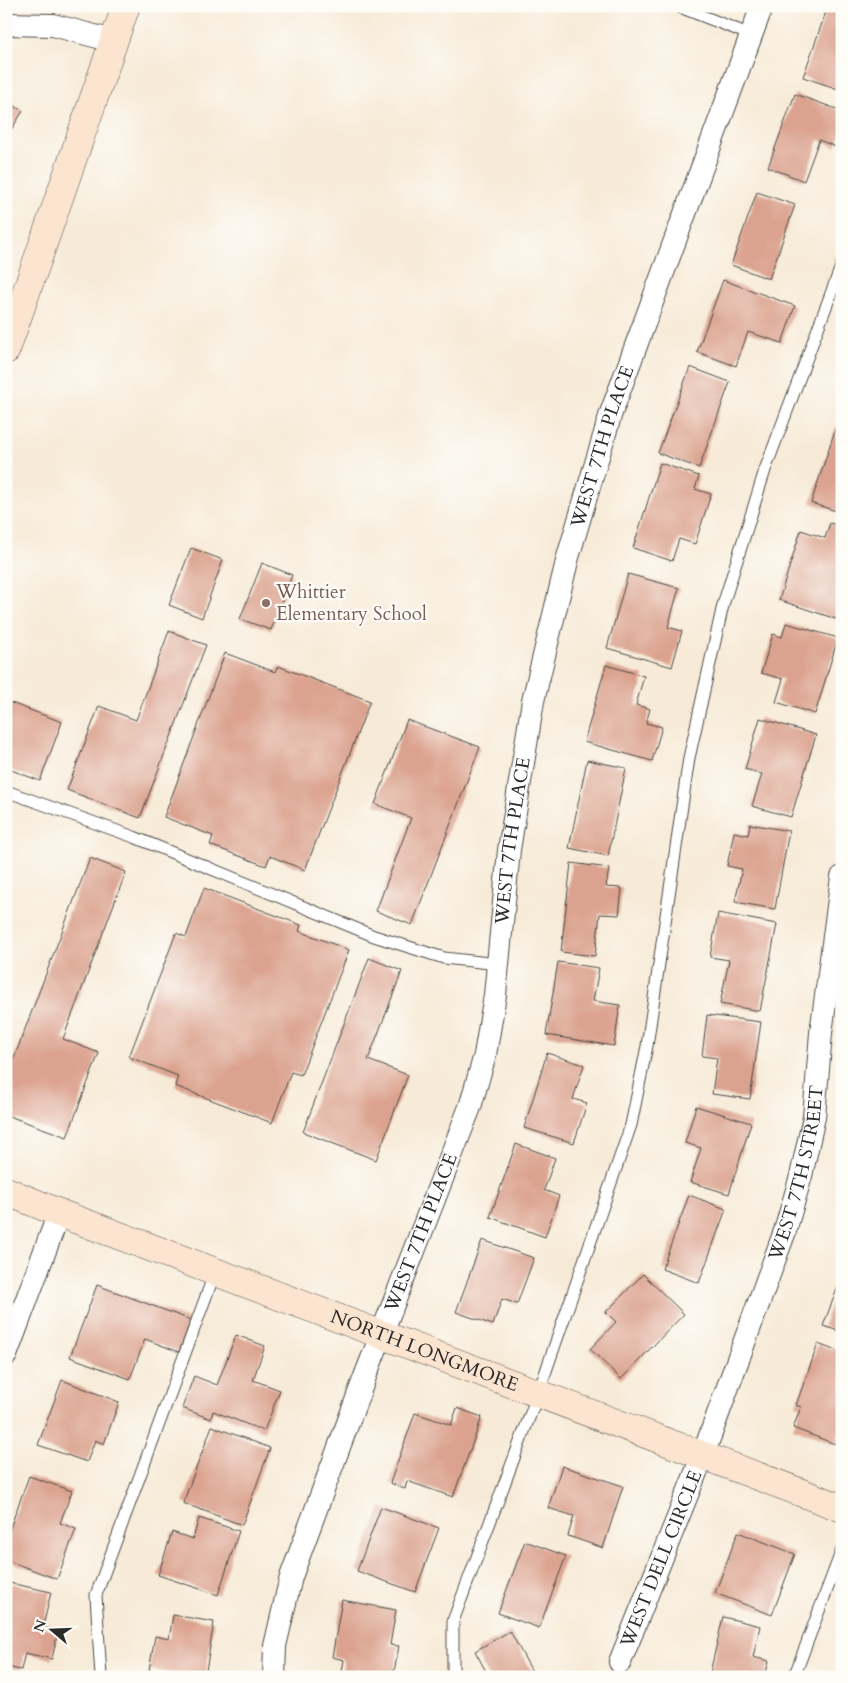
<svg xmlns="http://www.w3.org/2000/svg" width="848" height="1683" viewBox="0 0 848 1683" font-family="Cardo,serif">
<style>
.building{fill:#dba38f}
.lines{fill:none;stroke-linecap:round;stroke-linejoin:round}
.lane-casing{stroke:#4a4845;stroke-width:13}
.street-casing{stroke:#4a4845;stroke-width:24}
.secondary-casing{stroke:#4a4845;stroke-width:29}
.lane{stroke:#fff;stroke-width:11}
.street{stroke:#fff;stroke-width:22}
.secondary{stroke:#fce5d0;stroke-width:28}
.education-dot{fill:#8d6e63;stroke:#fdfcf7;stroke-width:2}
.labels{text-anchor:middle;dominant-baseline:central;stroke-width:4.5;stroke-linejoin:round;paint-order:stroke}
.street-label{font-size:19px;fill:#2b2b2b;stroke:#fdfcf7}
.education-label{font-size:19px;fill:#785e54;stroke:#fdfcf7;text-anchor:start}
</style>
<rect width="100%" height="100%" fill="#fdfcf7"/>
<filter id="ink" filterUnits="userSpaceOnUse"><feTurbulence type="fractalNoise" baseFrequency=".02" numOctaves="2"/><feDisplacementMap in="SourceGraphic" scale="10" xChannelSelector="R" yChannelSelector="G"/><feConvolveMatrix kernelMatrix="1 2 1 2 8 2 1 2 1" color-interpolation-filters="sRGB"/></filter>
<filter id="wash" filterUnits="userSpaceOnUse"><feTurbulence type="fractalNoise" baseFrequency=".0096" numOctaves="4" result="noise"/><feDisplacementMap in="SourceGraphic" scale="20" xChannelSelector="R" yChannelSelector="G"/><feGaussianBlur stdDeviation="1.12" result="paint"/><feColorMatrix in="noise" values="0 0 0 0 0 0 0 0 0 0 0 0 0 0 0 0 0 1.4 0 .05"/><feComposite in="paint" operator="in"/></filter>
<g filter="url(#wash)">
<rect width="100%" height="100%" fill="#f7ebd8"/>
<g id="blocks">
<g class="building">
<path d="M828 6 842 7 841 90 803 77Z"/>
<path d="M795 94 842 111V131L836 147 819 140 804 181 768 167Z"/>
<path d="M6 101 23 111 6 138Z"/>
<path d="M757 192 795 205 769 279 731 265Z"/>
<path d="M723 280 795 306 782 343 748 332 736 366 697 352Z"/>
<path d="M690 367 730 382 699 468 658 453Z"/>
<path d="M836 427 842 429V513L811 503Z"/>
<path d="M660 463 699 476 695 489 711 494 695 544 679 539 672 561 633 548Z"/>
<path d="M830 523 842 527V613L839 620 779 600 801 530 825 538Z"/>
<path d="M191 548 223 560 202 618 169 605Z"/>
<path d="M262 563 292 575 271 630 240 619Z"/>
<path d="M628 574 679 588 668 627 682 631 672 667 607 648Z"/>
<path d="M786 623 838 638 815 714 776 702 783 679 761 673 773 634 782 637Z"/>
<path d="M169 631 206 645 140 818 67 790 99 706 136 720Z"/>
<path d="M225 653 275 672 278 666 370 701 305 870 270 856 266 866 210 845 213 836 164 817Z"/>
<path d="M606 665 644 676 636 705 650 709 646 723 662 727 652 761 584 742Z"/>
<path d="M6 701 62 722 40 781 6 768Z"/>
<path d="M760 718 816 735 791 817 752 806 762 774 745 769Z"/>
<path d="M407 720 480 747 412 925 376 911 411 818 375 804Z"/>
<path d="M587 760 626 768 608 856 569 848Z"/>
<path d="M750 824 789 831 775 909 735 902 742 869 727 866 734 832 748 835Z"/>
<path d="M90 858 126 872 63 1039 99 1053 67 1137 6 1115V1079Z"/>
<path d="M571 863 609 868 606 887 622 888 619 915 600 914 595 956 561 952Z"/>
<path d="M204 888 301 925 299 931 349 950 301 1075 291 1072 272 1123 175 1086 178 1076 129 1057 176 933 186 937Z"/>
<path d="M718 913 777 924 760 1011 720 1004 729 960 710 957Z"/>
<path d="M369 958 402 971 368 1060 408 1075 376 1160 303 1132Z"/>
<path d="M558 962 599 968 593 1001 620 1005 614 1046 546 1035Z"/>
<path d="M707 1015 761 1022 750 1099 712 1094 717 1058 702 1056Z"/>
<path d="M547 1053 584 1065 573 1099 587 1103 574 1143 524 1128Z"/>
<path d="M696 1106 751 1123 729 1194 690 1182 701 1148 685 1143Z"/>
<path d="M516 1144 555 1158 544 1190 559 1196 545 1237 490 1217Z"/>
<path d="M689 1195 726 1209 699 1283 662 1269Z"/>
<path d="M482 1240 534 1258 517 1304 502 1299 493 1325 456 1312Z"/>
<path d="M643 1274 684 1314 621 1379 590 1349 616 1322 606 1312Z"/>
<path d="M842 1276V1332L823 1326Z"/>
<path d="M97 1285 191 1320 179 1352 145 1339 130 1379 70 1357Z"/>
<path d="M236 1335 265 1346 253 1380 280 1390 264 1431 213 1411 211 1419 182 1408 194 1376 217 1385Z"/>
<path d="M818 1344 842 1353V1427L835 1444 793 1428 801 1407 796 1405Z"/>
<path d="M62 1380 119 1402 104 1444 95 1440 87 1462 38 1445Z"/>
<path d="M457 1408 482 1417 453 1497 407 1481 405 1489 390 1483 415 1413 451 1425Z"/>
<path d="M212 1426 270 1448 242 1525 183 1503Z"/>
<path d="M562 1466 623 1486 603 1548 568 1536 574 1516 548 1508Z"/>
<path d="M29 1476 72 1491 60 1523 76 1529 57 1579 6 1560V1539Z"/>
<path d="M381 1507 439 1528 415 1592 357 1571Z"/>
<path d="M199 1518 239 1531 218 1595 158 1575 172 1532 193 1539Z"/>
<path d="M738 1532 795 1554 772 1615 715 1593Z"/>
<path d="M525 1541 566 1556 539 1628 498 1613Z"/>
<path d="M10 1583 51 1592 43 1627 58 1631 52 1659 25 1653 21 1670 6 1667V1598Z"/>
<path d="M342 1600 396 1610 390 1645 399 1646 393 1677H341L344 1660 332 1657Z"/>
<path d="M173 1615 214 1622 205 1677H177V1674L149 1670 155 1636 169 1639Z"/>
<path d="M723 1617 760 1626 753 1657 769 1661 765 1677H709Z"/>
<path d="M510 1631 535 1677H489L475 1651Z"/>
</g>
</g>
</g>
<g filter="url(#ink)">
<use href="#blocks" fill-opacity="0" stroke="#4a4845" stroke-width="1"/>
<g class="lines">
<g class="lane-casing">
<g id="lane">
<path d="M677 6 751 35"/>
<path d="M6 791 134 837 374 936 444 958 498 964"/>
<path d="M101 1677 96 1595 215 1272"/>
<path d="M453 1677V1621L538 1394 631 1125 647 1046 689 758 723 605 765 470 842 264"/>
<path d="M794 1677 842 1550"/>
</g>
</g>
<g class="street-casing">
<g id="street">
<path d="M6 24 53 25 113 41"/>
<path d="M6 1355 59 1213"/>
<path id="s1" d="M620 1662 703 1455 785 1231 801 1176 814 1117 821 1033 842 877"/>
<path id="s2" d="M274 1677 275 1646 291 1577 366 1374 470 1107 485 1055 495 995 509 850 533 701 568 557 611 413 762 6"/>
</g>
</g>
<g class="secondary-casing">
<g id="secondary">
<path d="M6 350 126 6"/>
<path id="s3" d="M6 1191 59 1213 842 1508"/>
</g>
</g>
<use href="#lane" class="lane"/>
<use href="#street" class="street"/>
<use href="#secondary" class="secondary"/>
</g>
</g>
<circle class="education-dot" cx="266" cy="603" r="5"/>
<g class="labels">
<g class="street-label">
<text stroke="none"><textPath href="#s2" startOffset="1280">WEST 7TH PLACE</textPath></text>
<text stroke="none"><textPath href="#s2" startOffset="875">WEST 7TH PLACE</textPath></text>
<text stroke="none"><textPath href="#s1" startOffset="521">WEST 7TH STREET</textPath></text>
<text stroke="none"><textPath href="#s2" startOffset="470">WEST 7TH PLACE</textPath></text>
<text stroke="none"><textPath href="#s3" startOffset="448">NORTH LONGMORE</textPath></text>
<text stroke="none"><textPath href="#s1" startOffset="111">WEST DELL CIRCLE</textPath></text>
</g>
<g class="education-label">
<text x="276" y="592">Whittier<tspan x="276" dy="22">Elementary School</tspan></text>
</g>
</g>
<rect width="848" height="1683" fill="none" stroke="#fdfcf7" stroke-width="25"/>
<g transform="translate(52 1630) rotate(289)" stroke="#fdfcf7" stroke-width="4" paint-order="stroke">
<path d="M0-4L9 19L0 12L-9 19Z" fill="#2b2b2b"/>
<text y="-8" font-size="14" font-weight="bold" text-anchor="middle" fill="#2b2b2b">N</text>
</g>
</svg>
